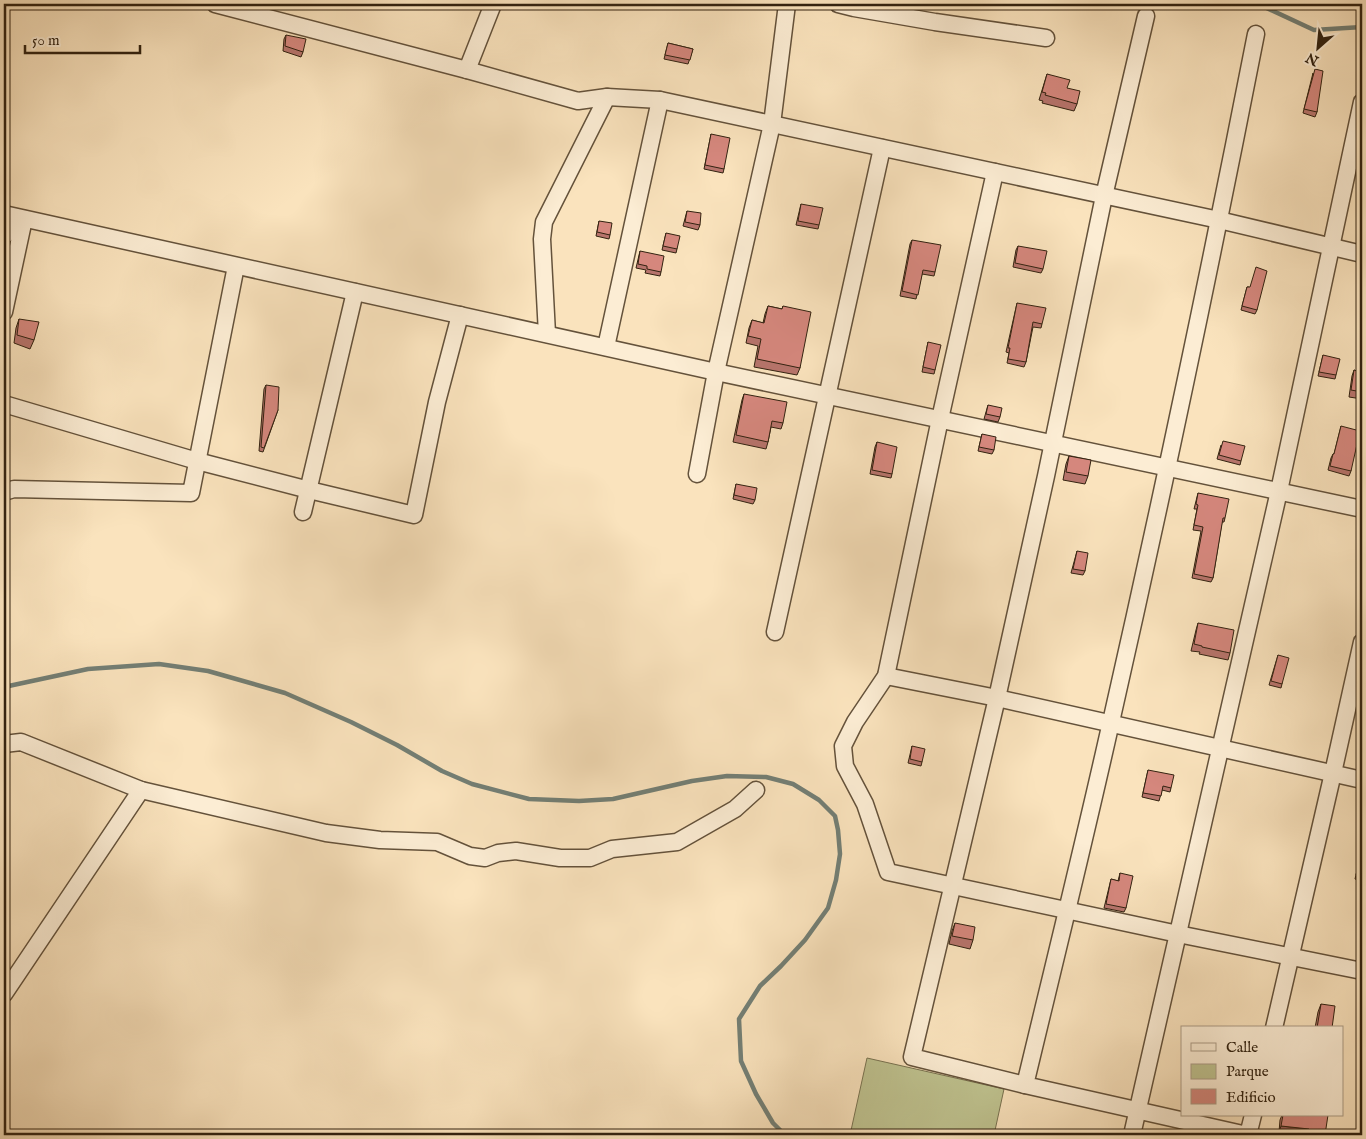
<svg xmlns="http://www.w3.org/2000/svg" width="1366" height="1139" viewBox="0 0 1366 1139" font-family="'IM FELL English',serif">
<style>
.green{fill:#bfc390;stroke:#787250}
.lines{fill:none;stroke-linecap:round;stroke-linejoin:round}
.stream{stroke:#737f75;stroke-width:4.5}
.minor-casing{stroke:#64523b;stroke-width:19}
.minor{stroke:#fcedd4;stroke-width:16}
.wall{fill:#b7746c;stroke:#322210}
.shaded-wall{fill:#955e58;stroke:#322210}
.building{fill:#d5877d;stroke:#322210}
</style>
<rect width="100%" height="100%" fill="#fae3bd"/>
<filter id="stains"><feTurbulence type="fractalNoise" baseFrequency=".004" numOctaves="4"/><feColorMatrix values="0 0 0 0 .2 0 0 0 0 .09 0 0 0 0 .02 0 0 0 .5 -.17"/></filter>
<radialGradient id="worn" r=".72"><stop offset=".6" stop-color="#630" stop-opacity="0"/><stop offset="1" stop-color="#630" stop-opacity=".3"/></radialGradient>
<path class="green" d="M867 1058 1004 1089 994 1135H850Z"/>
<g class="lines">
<g class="stream">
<path d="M1258 4 1314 30 1362 27"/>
<path d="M4 687 88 669 159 664 208 671 285 693 351 722 397 745 442 771 472 784 529 799 579 801 613 799 692 781 727 776 766 777 793 784 819 800 835 816 838 830 840 854 836 880 828 908 805 940 781 966 760 986 739 1019 741 1061 756 1094 773 1123 785 1135"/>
</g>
<g class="minor-casing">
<g id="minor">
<path d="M215 4 467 70 578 101 607 97 660 100 1219 220 1362 254"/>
<path d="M838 4 854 8 935 22 1046 38"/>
<path d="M467 70 493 4"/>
<path d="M995 172 940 419 886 676 855 722 843 746 845 766 865 804 888 872 1178 934 1362 971"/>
<path d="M4 214 716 372 1362 509"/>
<path d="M4 236 24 219"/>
<path d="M4 312 24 219"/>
<path d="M547 334 542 239 544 222 607 97"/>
<path d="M606 347 660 100"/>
<path d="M4 404 197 461 309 490 414 515 437 402 460 315"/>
<path d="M697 474 716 372 772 124 787 4"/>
<path d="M4 492 14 489 191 493 236 266"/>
<path d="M303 512 355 292"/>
<path d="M775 632 882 148"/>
<path d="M886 676 997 698 1362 780"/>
<path d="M4 744 21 742 141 790 326 833 380 840 437 842 470 856 485 858 498 853 516 851 560 858H590L612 849 677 842 735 809 756 790"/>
<path d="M4 994 141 790"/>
<path d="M1274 1028 1333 773 1362 642"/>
<path d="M1025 1085 912 1057 997 698 1046 476 1104 196 1146 16"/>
<path d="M1132 1135 1279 491 1362 102"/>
<path d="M1247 1135 1025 1085C1054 964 1084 843 1111 722 1163 493 1211 264 1256 34"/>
<path d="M1248 1135 1253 1115"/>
</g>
</g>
<use href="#minor" class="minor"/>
</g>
<g class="wall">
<path d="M286 35 303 52 301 57 283 51 284 39Z"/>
<path d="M668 43 693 49 688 64 664 59Z"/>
<path d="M1313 73 1317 112 1315 117 1303 113Z"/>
<path d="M1047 74 1067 88 1077 104 1074 111 1042 103 1043 101 1039 100Z"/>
<path d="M711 134 724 169 723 173 704 169Z"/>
<path d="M801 204 819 225 818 229 796 225Z"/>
<path d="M687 211 700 225 698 230 683 226Z"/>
<path d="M599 221 610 235 609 239 596 236Z"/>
<path d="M666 233 677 249 676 253 662 250Z"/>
<path d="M912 240 935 272 934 276 922 274 916 299 900 296 910 244Z"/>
<path d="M1018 246 1043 269 1041 273 1013 267 1016 250Z"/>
<path d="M640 251 661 272 660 276 645 273 646 270 636 268Z"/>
<path d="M1247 287H1249L1257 310 1255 314 1241 310Z"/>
<path d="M1017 303 1042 324 1041 328 1033 327 1026 362 1024 367 1007 363 1009 353 1006 352Z"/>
<path d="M768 306 782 309 783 306 800 368 797 375 754 367 758 346 746 343 749 328 752 320 763 323 765 314Z"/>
<path d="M19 319 34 340 30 349 14 343 16 328Z"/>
<path d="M928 342 935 370 934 374 922 372Z"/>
<path d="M1323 355 1336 375 1335 379 1318 376Z"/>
<path d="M1354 370 1362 373V399L1349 397 1352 376Z"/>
<path d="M266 385 278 410 263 452 259 451 264 389Z"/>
<path d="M744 394 783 423 781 429 771 427 768 442 766 449 733 442 742 400Z"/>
<path d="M988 405 1000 417 998 422 984 419Z"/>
<path d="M1341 426 1351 471 1349 476 1328 470 1331 458 1333 454H1334Z"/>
<path d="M982 434 994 450 992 454 978 451Z"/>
<path d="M877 442 892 474 891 478 870 474 875 447Z"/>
<path d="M1221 445 1241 461 1240 465 1217 459Z"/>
<path d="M1069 456 1088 476 1085 484 1063 480 1066 464Z"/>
<path d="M736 484 755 500 753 504 733 499Z"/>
<path d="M1198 493 1225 518 1224 522H1222L1213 578 1211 582 1192 578 1201 531 1193 530 1197 509H1194Z"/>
<path d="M1077 551 1085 571 1083 575 1071 573Z"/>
<path d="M1198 623 1230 653 1228 660 1199 654 1200 652 1191 651 1196 630Z"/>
<path d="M1278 655 1282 684 1281 688 1269 685Z"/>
<path d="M912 746 922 762 921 766 908 763Z"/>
<path d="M1148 770 1171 788 1170 792 1162 790 1159 801 1142 797Z"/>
<path d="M1362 850V881L1355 879Z"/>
<path d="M1120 873 1126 908 1124 912 1104 908 1111 879 1118 881Z"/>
<path d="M955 923 973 940 970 949 949 944 952 931Z"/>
<path d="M1321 1004 1332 1028H1315L1318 1012Z"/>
<path d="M1282 1115 1325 1135H1305L1279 1132 1280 1120Z"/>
</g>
<path class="shaded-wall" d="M1281 1126 1309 1129 1307 1135 1279 1132Z"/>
<g class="building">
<path d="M286 35 306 39 303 52 285 46Z"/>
<path d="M668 43 693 49 690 60 665 55Z"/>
<path d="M1315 69 1323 71 1317 112 1304 109Z"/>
<path d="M1047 74 1070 80 1067 88 1080 91 1077 104 1045 95 1046 93 1042 92Z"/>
<path d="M711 134 730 138 724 169 705 165Z"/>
<path d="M801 204 823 208 819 225 798 221Z"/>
<path d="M687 211 701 213 700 225 685 222Z"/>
<path d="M599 221 612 223 610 235 597 232Z"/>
<path d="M666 233 680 236 677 249 663 246Z"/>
<path d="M912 240 941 245 935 272 923 270 918 295 902 291Z"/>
<path d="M1018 246 1047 251 1043 269 1015 263Z"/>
<path d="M640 251 664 256 661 272 647 269V266L638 264Z"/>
<path d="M1256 267 1267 271 1257 310 1242 306 1247 287H1250Z"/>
<path d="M1017 303 1046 308 1042 324 1033 322 1026 362 1008 359 1010 348H1008Z"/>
<path d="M768 306 782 309 783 306 811 312 800 368 757 359 761 339 748 336 752 320 764 323Z"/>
<path d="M19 319 39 322 34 340 17 335Z"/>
<path d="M928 342 941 345 935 370 923 367Z"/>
<path d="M1323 355 1340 359 1336 375 1319 372Z"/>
<path d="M1354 370 1362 373V392L1351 390Z"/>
<path d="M266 385 279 387 278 410 264 448 261 447Z"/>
<path d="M744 394 787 402 783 423 772 421 768 442 736 435Z"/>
<path d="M988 405 1002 408 1000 417 986 414Z"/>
<path d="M1341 426 1360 431 1351 471 1330 466 1333 454H1334Z"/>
<path d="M982 434 996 437 994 450 979 447Z"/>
<path d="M1223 441 1245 446 1241 461 1219 455Z"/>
<path d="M877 442 897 447 892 474 872 470Z"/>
<path d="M1069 456 1091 460 1088 476 1066 472Z"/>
<path d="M736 484 757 488 755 500 734 495Z"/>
<path d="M1198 493 1229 499 1225 518H1223L1213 578 1194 574 1203 527 1194 525 1198 505 1196 504Z"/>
<path d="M1077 551 1088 553 1085 571 1073 569Z"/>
<path d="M1198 623 1234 630 1230 653 1202 647V646L1194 644Z"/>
<path d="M1278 655 1289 658 1282 684 1271 681Z"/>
<path d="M912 746 925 749 922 762 910 759Z"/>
<path d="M1148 770 1174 775 1171 788 1163 786 1161 796 1143 793Z"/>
<path d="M1362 850V876L1356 875Z"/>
<path d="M1120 873 1133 876 1126 908 1106 904 1111 879 1119 881Z"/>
<path d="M955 923 975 927 973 940 952 936Z"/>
<path d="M1321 1004 1335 1006 1332 1028H1317Z"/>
<path d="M1283 1115H1328L1325 1135 1308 1134 1309 1129 1281 1126Z"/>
</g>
<rect width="1366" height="1139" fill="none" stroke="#fae3bd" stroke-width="20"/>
<rect x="5" y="5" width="1356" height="1129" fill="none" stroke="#322210" stroke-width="2.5"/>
<rect x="10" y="10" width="1346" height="1119" fill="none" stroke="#322210"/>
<rect x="1181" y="1026" width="162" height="90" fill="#fcedd4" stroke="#ab9c86"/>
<rect x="1191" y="1043" width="25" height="8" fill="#fcedd4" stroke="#ab9c86"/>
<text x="1226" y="1052" font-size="15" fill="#322210">Calle</text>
<rect x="1191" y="1064" width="25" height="15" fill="#bfc390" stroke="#ab9c86"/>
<text x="1226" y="1076" font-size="15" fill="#322210">Parque</text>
<rect x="1191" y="1089" width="25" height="15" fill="#d5877d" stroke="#ab9c86"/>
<text x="1226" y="1102" font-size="15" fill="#322210">Edificio</text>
<g transform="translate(1318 48) rotate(207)" stroke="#fcedd4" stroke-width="4" paint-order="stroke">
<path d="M0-4L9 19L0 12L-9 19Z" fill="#322210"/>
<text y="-8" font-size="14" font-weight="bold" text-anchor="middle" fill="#322210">N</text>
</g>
<path d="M25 45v8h115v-8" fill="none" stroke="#322210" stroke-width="2.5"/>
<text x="32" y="45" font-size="15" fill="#322210" stroke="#fcedd4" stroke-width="4" paint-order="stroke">50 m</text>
<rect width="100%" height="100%" filter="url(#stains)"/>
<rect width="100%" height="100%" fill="url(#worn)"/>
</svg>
